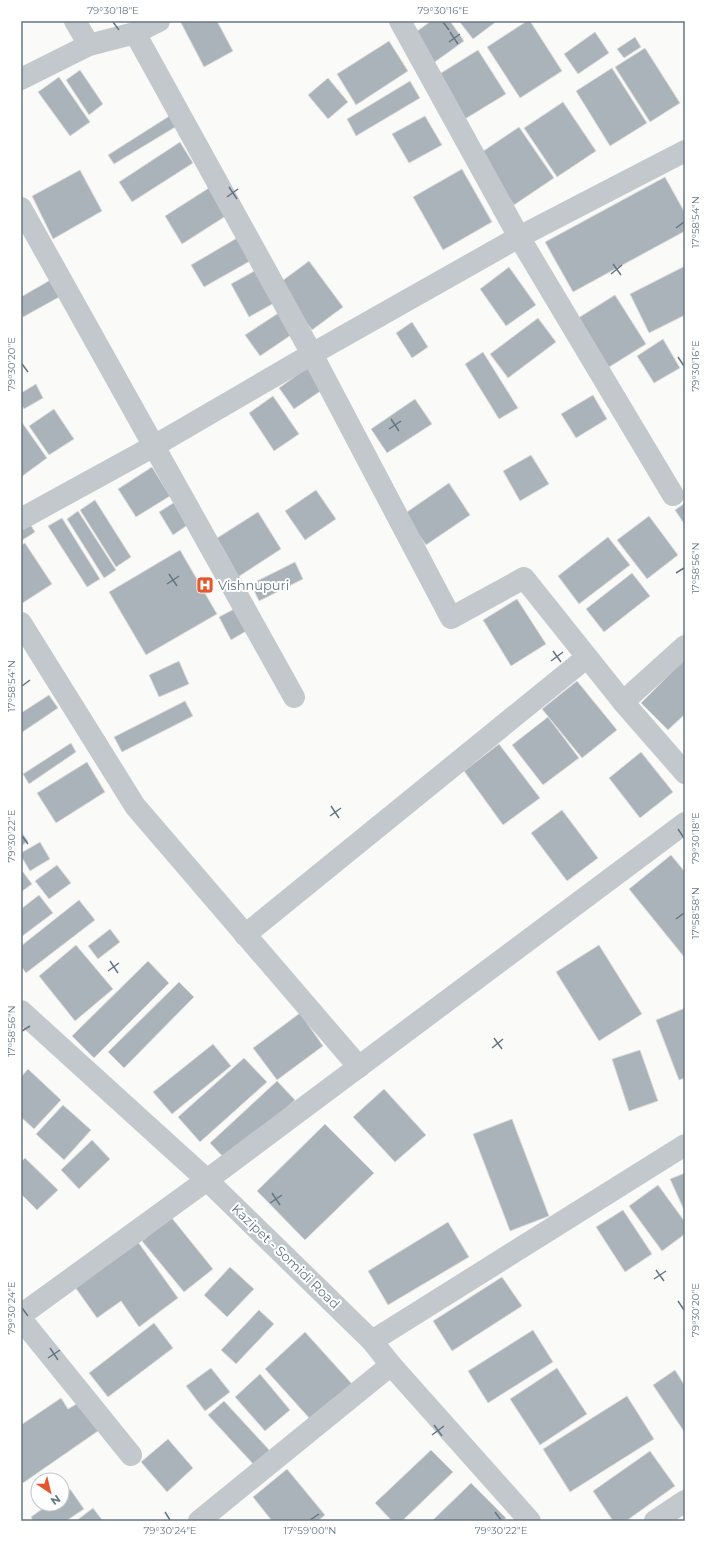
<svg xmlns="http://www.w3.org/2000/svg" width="706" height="1542" viewBox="0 0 706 1542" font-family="Montserrat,sans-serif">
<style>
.building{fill:#aab3b9;stroke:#dcdcda}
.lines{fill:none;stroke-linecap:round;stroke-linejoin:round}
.minor{stroke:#c3c8cc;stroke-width:22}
.tertiary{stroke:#c3c8cc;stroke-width:22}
.ticks{fill:none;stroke:#657683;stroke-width:1.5}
.labels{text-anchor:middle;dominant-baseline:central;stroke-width:4;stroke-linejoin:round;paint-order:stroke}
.poi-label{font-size:13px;fill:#657683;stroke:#fff;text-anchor:start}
.street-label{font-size:13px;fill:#657683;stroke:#fff}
.neatline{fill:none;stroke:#657683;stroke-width:1.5}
.ticks-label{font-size:10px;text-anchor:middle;fill:#657683}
</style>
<rect width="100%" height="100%" fill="#fafaf8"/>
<g class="building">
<path d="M180 21H217L233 51 204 67Z"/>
<path d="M431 21H450L464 41 432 64 412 35Z"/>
<path d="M459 21H497L473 39Z"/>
<path d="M527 21H530L562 71 520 98 487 47Z"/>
<path d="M595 32 609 53 578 74 564 54Z"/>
<path d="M635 37 641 47 624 58 617 49Z"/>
<path d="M389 41 408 71 356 105 337 74Z"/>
<path d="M645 48 680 103 650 122 615 67Z"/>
<path d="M478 50 506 94 460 122 433 78Z"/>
<path d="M612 68 647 123 610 146 576 91Z"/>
<path d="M80 70 103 104 89 115 66 80Z"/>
<path d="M59 77 90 122 70 136 38 92Z"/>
<path d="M328 78 348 102 328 119 308 95Z"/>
<path d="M410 81 420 98 356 136 347 119Z"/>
<path d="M563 102 596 151 557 177 524 128Z"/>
<path d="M171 115 177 126 114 164 108 155Z"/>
<path d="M425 116 442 145 409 163 392 134Z"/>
<path d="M519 127 554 178 514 205 479 154Z"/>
<path d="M180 142 193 163 132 202 119 182Z"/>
<path d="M462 169 492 222 443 250 413 197Z"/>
<path d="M80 170 102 211 53 239 32 196Z"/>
<path d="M665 177 685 213V231L573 292 545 242Z"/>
<path d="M212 186 229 214 182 244 165 216Z"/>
<path d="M237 238 250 261 204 287 191 265Z"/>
<path d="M309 261 343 307 312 330 278 284Z"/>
<path d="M685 266V315L649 333 630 294Z"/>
<path d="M509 267 536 305 506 326 480 289Z"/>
<path d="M258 269 276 302 249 317 231 284Z"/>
<path d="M52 279 61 296 23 317 21 313V297Z"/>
<path d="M615 295 646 344 606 369 575 320Z"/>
<path d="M280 312 294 333 260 356 245 335Z"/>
<path d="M538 318 556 342 508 378 490 354Z"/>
<path d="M412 322 428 347 412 358 396 333Z"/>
<path d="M663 339 680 368 654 383 637 356Z"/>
<path d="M483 352 518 408 499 419 465 364Z"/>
<path d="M312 364 328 386 294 409 279 388Z"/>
<path d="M36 384 43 398 24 409 21 404V393Z"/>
<path d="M593 395 607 419 576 438 561 414Z"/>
<path d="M273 396 299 434 274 451 249 413Z"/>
<path d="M415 399 432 424 387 453 371 429Z"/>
<path d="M54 409 74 439 49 455 29 426Z"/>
<path d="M21 421 47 458 21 477Z"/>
<path d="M531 455 549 484 520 501 503 471Z"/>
<path d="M152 467 170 496 136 517 118 489Z"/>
<path d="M449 483 470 515 426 545 404 514Z"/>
<path d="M316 490 336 519 305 540 285 511Z"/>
<path d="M95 500 131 557 116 567 80 510Z"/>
<path d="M175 502 189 524 173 535 159 512Z"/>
<path d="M685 503V525L675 510Z"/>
<path d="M78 511 116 570 104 578 67 519Z"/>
<path d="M258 512 281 549 238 577 214 540Z"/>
<path d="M649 516 678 555 647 579 617 540Z"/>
<path d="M62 518 100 579 87 587 48 526Z"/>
<path d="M28 521 35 532 21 541V526Z"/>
<path d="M608 537 630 565 579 604 558 576Z"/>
<path d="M25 543 52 584 21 604V545Z"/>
<path d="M180 550 217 614 146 655 109 592Z"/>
<path d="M295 562 303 579 259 601 251 584Z"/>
<path d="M632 573 650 596 604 632 586 609Z"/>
<path d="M517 599 546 644 511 666 483 620Z"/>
<path d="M236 608 248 630 231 640 219 617Z"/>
<path d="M685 659V714L668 730 641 703Z"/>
<path d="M179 661 189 684 159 697 149 675Z"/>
<path d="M577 681 617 730 582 758 542 709Z"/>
<path d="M49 695 58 708 21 733V713Z"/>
<path d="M185 701 193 716 122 752 114 737Z"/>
<path d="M548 717 579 758 543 785 512 745Z"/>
<path d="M71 743 76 752 29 784 23 774Z"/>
<path d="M499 744 540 798 503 825 464 771Z"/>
<path d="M641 752 673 792 640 818 609 778Z"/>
<path d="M87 762 105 792 56 823 37 793Z"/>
<path d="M562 810 598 858 567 881 531 833Z"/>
<path d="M21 832 28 841 21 846Z"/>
<path d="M40 842 50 859 30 871 21 856V853Z"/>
<path d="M671 855 685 872V958L629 889Z"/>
<path d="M57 865 71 883 49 899 35 881Z"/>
<path d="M23 872 32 884 21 892V873Z"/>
<path d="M39 895 53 913 21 937V909Z"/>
<path d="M79 900 95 920 26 973 21 966V946Z"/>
<path d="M110 929 120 942 98 959 88 946Z"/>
<path d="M76 945 113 989 75 1021 39 976Z"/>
<path d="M599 945 642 1014 599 1041 556 972Z"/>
<path d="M148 961 169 983 94 1058 72 1036Z"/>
<path d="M179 982 194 997 124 1068 108 1052Z"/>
<path d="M685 1008V1078L679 1080 656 1020Z"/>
<path d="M300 1013 323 1046 277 1080 253 1048Z"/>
<path d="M213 1044 231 1066 172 1114 153 1092Z"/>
<path d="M640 1050 658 1101 629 1111 612 1059Z"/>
<path d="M244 1058 267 1082 200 1142 178 1117Z"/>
<path d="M28 1069 61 1100 34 1129 21 1117V1077Z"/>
<path d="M277 1081 295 1100 228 1162 210 1143Z"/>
<path d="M384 1089 426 1135 395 1162 353 1117Z"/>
<path d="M63 1105 91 1130 64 1160 36 1134Z"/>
<path d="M512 1119 549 1216 510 1231 473 1134Z"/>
<path d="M325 1124 374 1173 305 1240 257 1191Z"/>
<path d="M92 1140 110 1159 79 1189 61 1170Z"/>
<path d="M25 1158 58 1190 37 1210 21 1194V1162Z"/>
<path d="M685 1173V1212L670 1179Z"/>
<path d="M658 1185 685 1222V1234L662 1251 629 1206Z"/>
<path d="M623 1210 652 1254 625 1272 596 1227Z"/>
<path d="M171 1217 213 1269 184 1292 142 1241Z"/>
<path d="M448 1222 469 1257 388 1305 368 1271Z"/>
<path d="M138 1242 178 1298 139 1327 121 1301 97 1318 75 1287Z"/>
<path d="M230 1267 254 1289 227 1317 204 1295Z"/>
<path d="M502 1277 522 1306 452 1351 433 1321Z"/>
<path d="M259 1310 274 1324 236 1364 221 1350Z"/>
<path d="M154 1323 173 1348 108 1397 89 1373Z"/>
<path d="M533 1330 553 1362 488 1403 468 1371Z"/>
<path d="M305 1332 352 1384 311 1420 265 1369Z"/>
<path d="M211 1368 230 1392 205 1411 186 1386Z"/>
<path d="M557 1368 587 1414 540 1445 510 1399Z"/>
<path d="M675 1370 685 1386V1433L653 1385Z"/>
<path d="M260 1374 290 1410 265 1431 235 1397Z"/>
<path d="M627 1396 654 1439 570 1492 543 1449Z"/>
<path d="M61 1398 68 1409 78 1403 98 1431 23 1483 21 1481V1425Z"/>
<path d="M224 1401 271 1452 255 1466 208 1415Z"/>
<path d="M168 1439 193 1468 167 1492 141 1462Z"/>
<path d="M431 1450 453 1472 402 1521H392L375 1503Z"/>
<path d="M650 1451 675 1486 626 1521H613L593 1491Z"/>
<path d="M287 1469 325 1515 318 1521H272L253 1497Z"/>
<path d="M471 1483 506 1518 502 1521H432Z"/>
<path d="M70 1489 84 1509 66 1521H33L31 1517 49 1504H62V1495Z"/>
<path d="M93 1508 103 1521H76Z"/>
</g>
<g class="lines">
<g class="minor">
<path d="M75 21 89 45 135 33 159 21"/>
<path d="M400 21 519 237 673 495"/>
<path d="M135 33 312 354 451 618 524 578 623 702 685 773"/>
<path d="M21 79 89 45"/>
<path d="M21 208 294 697"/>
<path d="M21 519 154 446 312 354 519 237 685 151"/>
<path d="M21 623 135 806 359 1067"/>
<path d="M623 702 685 646"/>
<path d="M245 935 586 658"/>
<path d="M21 1315 207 1180 685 823"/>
<path d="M21 1319 131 1455"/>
<path d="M372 1341 685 1145"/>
<path d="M199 1521 391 1365"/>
<path d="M655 1521 685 1501"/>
</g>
<path class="tertiary" d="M21 1011 207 1180 372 1341 391 1365 530 1521"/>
</g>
<path class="ticks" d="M113 22 119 30M443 22 449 30M450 32 458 44M449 42 460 34M229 187 237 199M227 197 238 189M676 228 684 222M613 264 621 275M611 274 622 265M678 357 684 366M22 364 28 372M391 419 399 431M389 429 401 421M676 573 684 568M169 574 177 586M167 584 179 576M553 651 561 662M551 661 563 652M22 686 30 680M331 806 339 818M330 816 341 808M678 829 684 838M22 836 28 844M676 919 684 913M110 961 118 973M108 971 119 963M22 1031 30 1026M494 1038 502 1049M492 1048 503 1039M272 1193 280 1205M270 1203 282 1195M656 1270 664 1281M654 1279 666 1271M678 1301 684 1310M22 1308 28 1316M50 1348 58 1360M48 1358 60 1350M434 1425 442 1436M432 1435 444 1426M165 1512 170 1520M495 1512 501 1520M310 1520 319 1514"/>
<defs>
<g id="hospital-square" transform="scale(0.9)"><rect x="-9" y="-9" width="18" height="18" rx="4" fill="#e4572e" stroke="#fff"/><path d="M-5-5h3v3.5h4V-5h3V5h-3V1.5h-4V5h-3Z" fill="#fff"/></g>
</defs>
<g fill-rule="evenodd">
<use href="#hospital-square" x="205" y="585"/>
</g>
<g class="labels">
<g class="poi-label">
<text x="218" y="585">Vishnupuri</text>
</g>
<g class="street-label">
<text transform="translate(286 1256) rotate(44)">Kazipet - Somidi Road</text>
</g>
</g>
<rect width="706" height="1542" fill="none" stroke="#ffffff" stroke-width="44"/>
<g transform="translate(50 1492) rotate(145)"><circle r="19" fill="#ffffff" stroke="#c1c8cd"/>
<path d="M0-3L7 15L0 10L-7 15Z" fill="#e4572e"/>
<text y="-6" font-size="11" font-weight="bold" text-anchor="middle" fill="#657683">N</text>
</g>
<rect x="22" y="22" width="662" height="1498" class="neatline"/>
<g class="ticks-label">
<text x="113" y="14">79°30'18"E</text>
<text x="443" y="14">79°30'16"E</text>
<text transform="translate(695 222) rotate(-90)" y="4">17°58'54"N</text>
<text transform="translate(11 364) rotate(-90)" y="4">79°30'20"E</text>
<text transform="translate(695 366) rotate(-90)" y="4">79°30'16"E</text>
<text transform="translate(695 568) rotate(-90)" y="4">17°58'56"N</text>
<text transform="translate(11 686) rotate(-90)" y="4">17°58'54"N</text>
<text transform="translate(11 836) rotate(-90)" y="4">79°30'22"E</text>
<text transform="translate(695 838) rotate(-90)" y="4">79°30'18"E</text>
<text transform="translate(695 913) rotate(-90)" y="4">17°58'58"N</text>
<text transform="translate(11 1031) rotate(-90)" y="4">17°58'56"N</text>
<text transform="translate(11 1308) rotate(-90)" y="4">79°30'24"E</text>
<text transform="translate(695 1310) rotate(-90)" y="4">79°30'20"E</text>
<text x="170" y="1534">79°30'24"E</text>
<text x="310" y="1534">17°59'00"N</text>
<text x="501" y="1534">79°30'22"E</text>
</g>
</svg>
